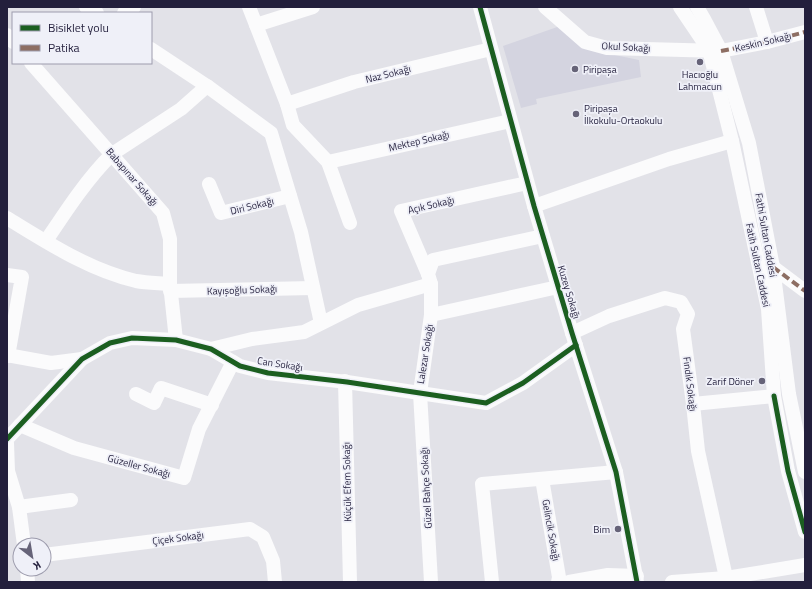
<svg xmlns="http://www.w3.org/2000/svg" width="812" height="589" viewBox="0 0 812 589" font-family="'Titillium Web',sans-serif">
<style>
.built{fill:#d4d4e0}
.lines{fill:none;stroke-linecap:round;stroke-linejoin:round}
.street{stroke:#fbfbfc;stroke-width:14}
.quiet{stroke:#8d6e63;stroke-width:4;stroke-dasharray:8 4;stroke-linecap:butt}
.cycleway-casing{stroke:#eff0f8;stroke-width:8}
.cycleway{stroke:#1b5e20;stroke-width:5}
.poi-dot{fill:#666378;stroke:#eff0f8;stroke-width:1.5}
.labels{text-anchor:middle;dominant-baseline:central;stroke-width:3.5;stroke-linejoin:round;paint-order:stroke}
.street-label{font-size:10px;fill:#231f3c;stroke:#eff0f8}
.poi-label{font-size:10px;fill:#231f3c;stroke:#eff0f8;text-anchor:start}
</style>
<rect width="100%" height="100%" fill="#e2e2e8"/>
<path class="built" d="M560 26 586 49 639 60 641 77 536 99 537 104 521 108 503 46Z"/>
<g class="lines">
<g class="street">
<path d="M86 7 97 13"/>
<path d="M249 7 287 104 293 125 328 162 350 223"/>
<path d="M480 7 534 206 572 333 616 472 637 582"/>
<path d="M545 7 585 42 607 48 721 51 767 42 805 32"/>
<path d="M680 7 709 50 732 141 768 309 774 396 788 471 805 532"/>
<path d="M697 7 704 19 721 51 749 143 773 267 789 394 805 472"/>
<path d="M756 7 767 42"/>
<path d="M124 13 134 7"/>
<path d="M256 25 313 7"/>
<path d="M7 35 13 42"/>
<path d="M151 49 207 86 271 133 301 232 321 323"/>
<path d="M31 63 163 213 170 239V284L176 340"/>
<path d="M287 104 354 82 491 49"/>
<path d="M328 162 510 121"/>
<path d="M209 184 221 213 290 196"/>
<path d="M534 206 669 159 732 141"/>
<path d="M7 218C48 243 89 270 136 281 147 283 159 283 170 284"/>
<path d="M543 236 433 260 428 274 431 284V315L558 287"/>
<path d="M46 241C66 211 86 180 112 154L181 109 207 86"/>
<path d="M773 267 805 291"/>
<path d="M428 274 401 211 527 183"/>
<path d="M7 275 22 277 8 356"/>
<path d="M170 291 313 288"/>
<path d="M572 333 609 316 665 298 681 302 688 314 683 329 693 404 698 451 727 582"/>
<path d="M211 349 252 339 304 332 358 305 431 284"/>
<path d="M7 355 51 363 82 359"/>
<path d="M345 381 350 582"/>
<path d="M136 394 154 403 161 388 212 405"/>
<path d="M693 404 774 396"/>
<path d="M20 425 74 448 184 478 199 429 233 362"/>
<path d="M7 439 82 359 110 343 132 338 176 340 211 349 240 366 268 373 347 382 486 403 523 383 576 345"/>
<path d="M7 443 8 471 19 507 24 545"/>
<path d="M542 479 559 577 558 582"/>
<path d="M19 507 71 500"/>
<path d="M44 555 250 529 263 537 273 561 275 582"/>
<path d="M27 569 28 582"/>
<path d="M431 582 420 393 431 315"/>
<path d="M492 582 482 484 616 472"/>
<path d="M569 582 608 575 637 576"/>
<path d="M672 582 726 578 805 565"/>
</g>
<g class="quiet">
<path d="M721 51 767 42 805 32"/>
<path d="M773 267 805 291"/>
</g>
<g class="cycleway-casing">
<g id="cycleway">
<path d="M480 7 534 206 572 333 616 472 637 582"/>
<path d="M774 396 788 471 805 532"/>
<path d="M7 439 82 359 110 343 132 338 176 340 211 349 240 366 268 373 347 382 486 403 523 383 576 345"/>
</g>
</g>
<use href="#cycleway" class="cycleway"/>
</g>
<g class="poi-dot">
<circle cx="700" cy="62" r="4"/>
<circle cx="575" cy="69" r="4"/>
<circle cx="576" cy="114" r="4"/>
<circle cx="762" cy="381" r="4"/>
<circle cx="618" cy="529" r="4"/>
</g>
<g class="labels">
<g class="street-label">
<text transform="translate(763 42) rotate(-13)">Keskin Sokağı</text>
<text transform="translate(626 47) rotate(3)">Okul Sokağı</text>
<text transform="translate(388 74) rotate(-14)">Naz Sokağı</text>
<text transform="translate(419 141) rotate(-13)">Mektep Sokağı</text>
<text transform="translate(132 177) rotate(49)">Babapınar Sokağı</text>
<text transform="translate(431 205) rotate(-13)">Açık Sokağı</text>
<text transform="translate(252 206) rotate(-14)">Diri Sokağı</text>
<text transform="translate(766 235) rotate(80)">Fathi Sultan Caddesi</text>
<text transform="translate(758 265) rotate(78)">Fatih Sultan Caddesi</text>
<text transform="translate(242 290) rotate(-2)">Kayışoğlu Sokağı</text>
<text transform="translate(569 292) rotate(73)">Kuzey Sokağı</text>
<text transform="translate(425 354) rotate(-81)">Lalezar Sokağı</text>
<text transform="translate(280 364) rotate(9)">Can Sokağı</text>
<text transform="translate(690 384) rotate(83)">Fındık Sokağı</text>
<text transform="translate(139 466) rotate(15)">Güzeller Sokağı</text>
<text transform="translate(347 482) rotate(-91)">Küçük Efem Sokağı</text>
<text transform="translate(426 488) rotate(-93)">Güzel Bahçe Sokağı</text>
<text transform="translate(551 530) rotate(80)">Gelincik Sokağı</text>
<text transform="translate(178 538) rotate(-7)">Çiçek Sokağı</text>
</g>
<g class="poi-label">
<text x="583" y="69">Piripaşa</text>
<text x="700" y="74" text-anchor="middle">Hacıoğlu<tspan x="700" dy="12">Lahmacun</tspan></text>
<text x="584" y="108">Piripaşa<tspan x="584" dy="12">İlkokulu-Ortaokulu</tspan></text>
<text x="754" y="381" text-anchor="end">Zarif Döner</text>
<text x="610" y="529" text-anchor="end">Bim</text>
</g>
</g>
<rect width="812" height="589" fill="none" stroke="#231f3c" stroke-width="16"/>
<rect x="12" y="12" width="140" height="52" fill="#eff0f8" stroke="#9d9cad"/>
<rect x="20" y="25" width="20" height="6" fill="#1b5e20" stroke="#9d9cad"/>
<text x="48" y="32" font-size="12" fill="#231f3c">Bisiklet yolu</text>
<rect x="20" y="45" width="20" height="6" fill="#8d6e63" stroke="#9d9cad"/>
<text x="48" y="52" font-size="12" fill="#231f3c">Patika</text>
<g transform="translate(32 557) rotate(149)"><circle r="19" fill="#eff0f8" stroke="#9d9cad"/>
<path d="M0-3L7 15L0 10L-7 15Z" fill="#666378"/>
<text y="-6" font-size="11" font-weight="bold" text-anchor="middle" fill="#231f3c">K</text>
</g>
</svg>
